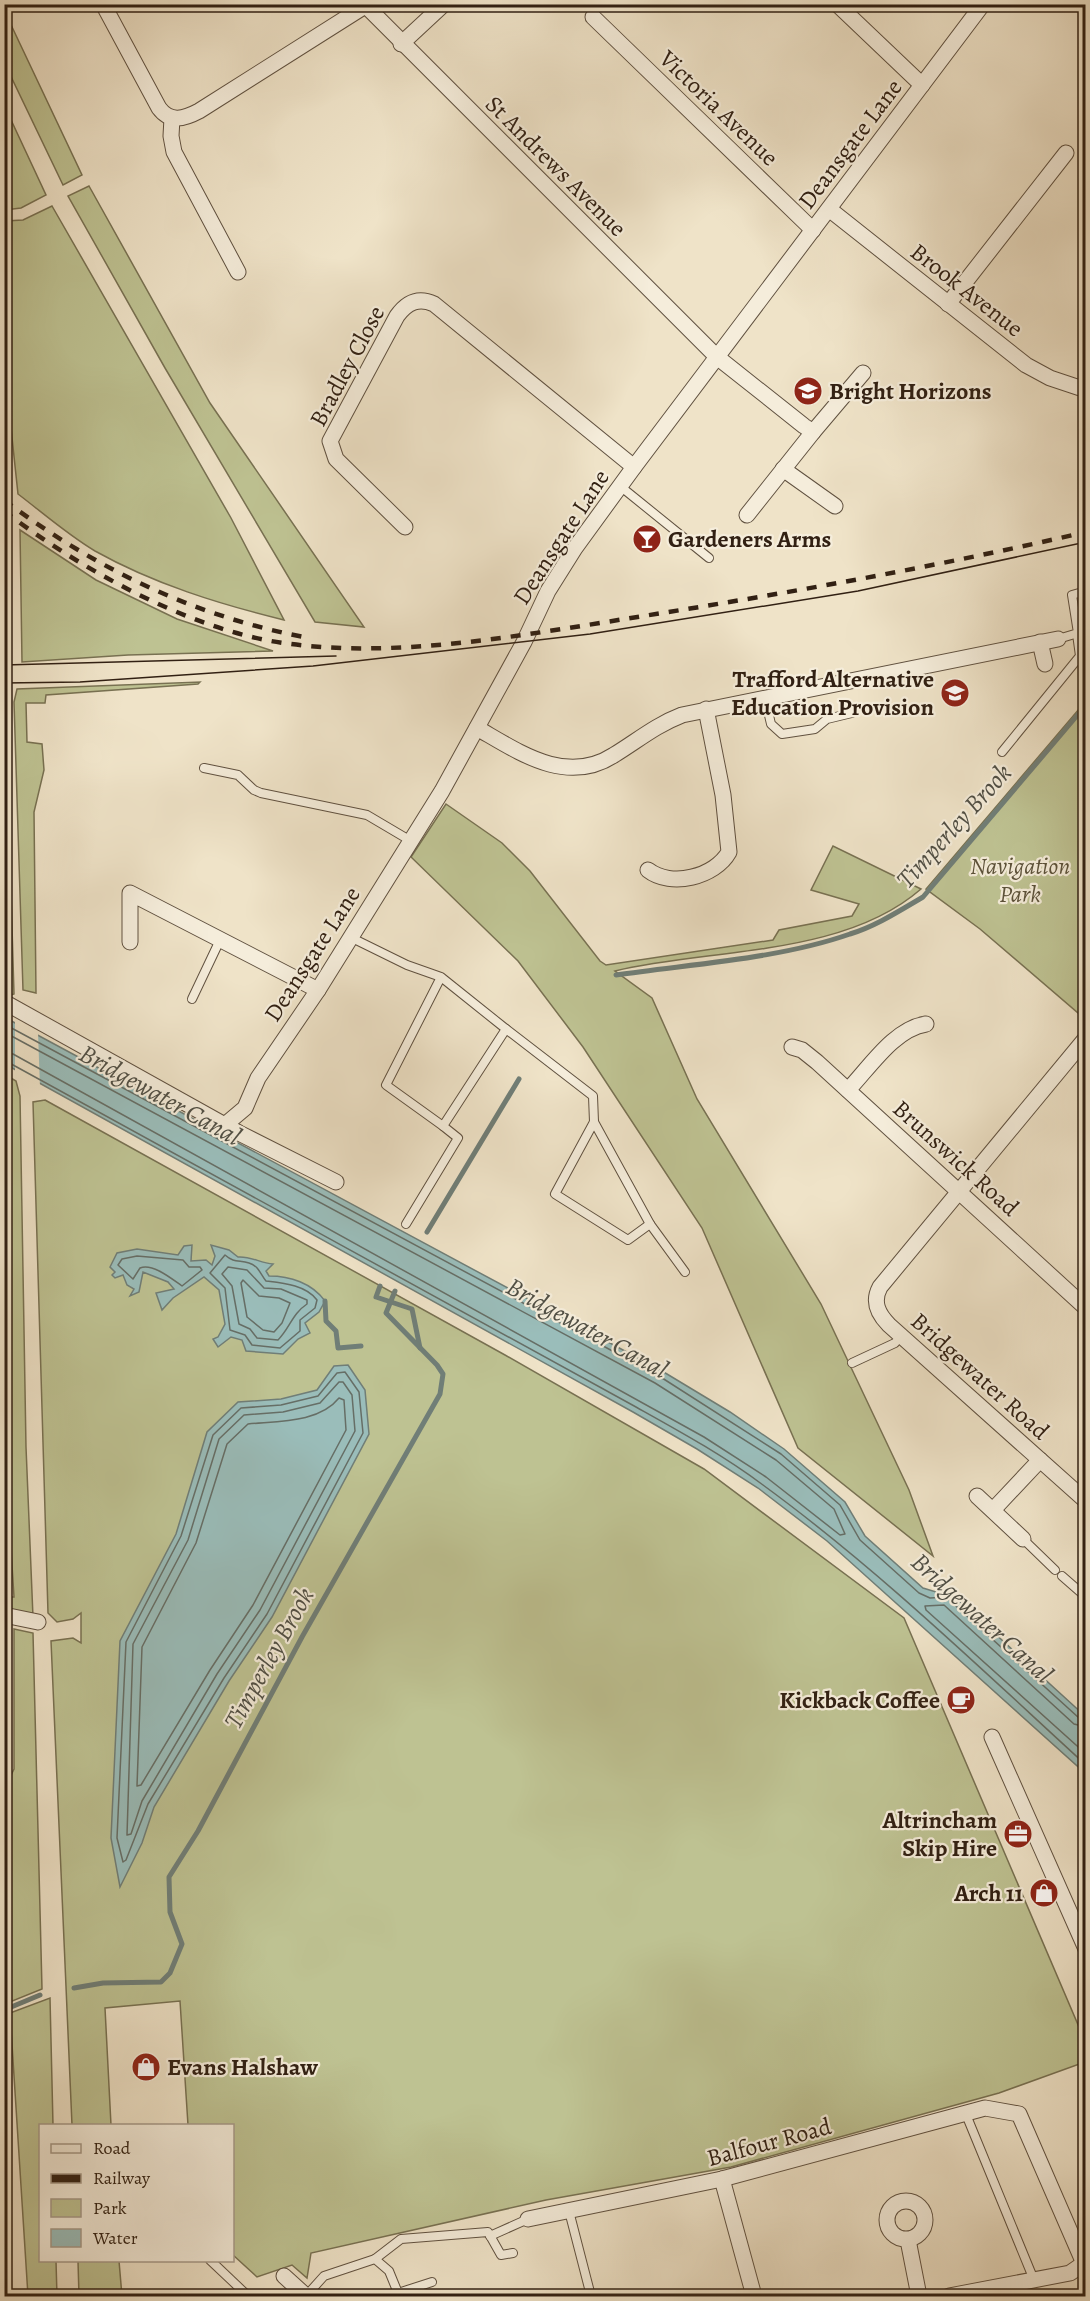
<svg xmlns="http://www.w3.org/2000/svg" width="1090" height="2301" viewBox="0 0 1090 2301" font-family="Alegreya,serif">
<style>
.green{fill:#bec292;stroke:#787152;stroke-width:1.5}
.water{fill:#9abdba;stroke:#707e77;stroke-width:1.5}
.pier{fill:#efe3c8}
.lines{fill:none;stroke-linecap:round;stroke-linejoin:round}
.shore{stroke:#666e66;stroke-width:1.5}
.stream{stroke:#707e77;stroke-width:5}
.lane-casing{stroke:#605140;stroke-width:10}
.street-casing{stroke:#605140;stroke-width:17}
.lane{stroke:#f5eddb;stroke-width:8}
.street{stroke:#f5eddb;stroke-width:15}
.tram{stroke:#312013;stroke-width:1.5}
.rail{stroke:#312013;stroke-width:4.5;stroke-dasharray:10 10;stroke-linecap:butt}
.labels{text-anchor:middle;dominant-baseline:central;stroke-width:4.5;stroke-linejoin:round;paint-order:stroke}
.street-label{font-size:24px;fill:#312013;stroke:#f5eddb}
.poi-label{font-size:24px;font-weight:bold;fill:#312013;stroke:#f5eddb;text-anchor:end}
.park-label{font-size:24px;font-style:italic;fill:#5b5139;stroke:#f5eddb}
.water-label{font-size:26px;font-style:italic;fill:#504f45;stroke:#f5eddb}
</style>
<rect width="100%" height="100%" fill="#efe3c8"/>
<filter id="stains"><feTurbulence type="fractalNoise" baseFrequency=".00333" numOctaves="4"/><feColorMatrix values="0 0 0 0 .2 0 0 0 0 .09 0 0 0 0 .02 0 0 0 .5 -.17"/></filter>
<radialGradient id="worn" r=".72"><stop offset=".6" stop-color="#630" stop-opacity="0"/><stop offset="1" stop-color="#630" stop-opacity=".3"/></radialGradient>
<g class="green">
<path d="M4 10 82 175 63 185 5 64Z"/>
<path d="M5 107 46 195 21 208 5 210Z"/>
<path d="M89 186 210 403 364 627 315 622 165 368 68 196Z"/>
<path d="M52 206 231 518 284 620C219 604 154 584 95 551 68 535 43 513 18 494L4 362 5 221 23 220Z"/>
<path d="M20 530 96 580 177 619 273 651 128 655 22 662Z"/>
<path d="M200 682 198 684 46 695 45 703H26L27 742 42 744 44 770 34 812 36 993 23 990 14 702 17 689Z"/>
<path d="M1085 702V1019L980 929 926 889Z"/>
<path d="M6 725 14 994 11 995 4 872Z"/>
<path d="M446 804 502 843 530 871 600 961 606 965 773 940 779 930 852 916 859 904 811 890 833 846 921 889C843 957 711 948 615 971L652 998 697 1099 821 1304 909 1490 933 1556 798 1448 702 1228 583 1047 518 961 411 857Z"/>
<path d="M4 1074 16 1081 20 1096 26 1447 33 1617 5 1610V1597H14L11 1549 4 1534Z"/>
<path d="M45 1100 505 1355 704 1469 904 1618 1085 2041V2062L999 2093 731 2167 546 2200 311 2253 307 2278 292 2265 257 2277 233 2255 232 2126 188 2125 180 2001 105 2008 111 2125H72L51 1641 73 1638 81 1643V1613L73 1619 57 1622 48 1613 33 1102Z"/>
<path d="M14 1629 33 1633 42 1989 5 2004 4 1790 14 1769Z"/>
<path d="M50 1998 53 2125 40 2126V2260L56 2261 57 2296H28L10 2013Z"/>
<path d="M78 2261H119L122 2296H79Z"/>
</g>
<g class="water">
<path d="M4 1017 662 1371 730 1412 784 1449 845 1502 865 1536 923 1588 936 1592 945 1588 1085 1716V1773L827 1541 758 1488 697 1449 633 1412 5 1064Z"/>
<path d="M192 1245 191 1261 206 1260 212 1265 215 1256 211 1245 229 1250 238 1257C251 1256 260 1263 273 1264L266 1271 269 1276C290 1276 312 1283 325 1301L319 1312 305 1323 310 1333 298 1339 283 1354 246 1351 242 1340 231 1337 218 1347 213 1339 218 1337 225 1324 219 1290 204 1277 173 1298 162 1310 156 1293 174 1289 168 1282 143 1272 139 1292 130 1296 134 1289 127 1285 123 1275 115 1278 112 1275 115 1272 110 1267 117 1253 137 1249 178 1255 184 1246Z"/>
<path d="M348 1365 365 1390 369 1434 272 1617 229 1681 154 1807 142 1843 120 1887 111 1838 120 1641 176 1534 207 1432 238 1402 281 1399 317 1390 334 1366Z"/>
</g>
<path class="pier" d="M15 1019 38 1032 40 1088 15 1074Z"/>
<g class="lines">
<g class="shore">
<path d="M4 1024 659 1376 781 1454 840 1505 860 1540 919 1593 930 1598 946 1597 1079 1718 1086 1720"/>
<path d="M4 1032 655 1383 776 1460 834 1509 845 1534 840 1535 766 1477 704 1437 13 1054 4 1052"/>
<path d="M4 1060 636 1407C679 1431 723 1455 763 1485 878 1569 981 1669 1086 1765"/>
<path d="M225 1255C234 1263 239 1260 249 1263 259 1266 260 1274 266 1281 283 1283 306 1285 317 1300L315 1308 300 1320V1331L280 1348 252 1345 245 1335 230 1330 225 1288 210 1273Z"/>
<path d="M137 1256 183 1260 189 1267H200L202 1270 182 1286C172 1279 153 1263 140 1268L133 1279 118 1265 122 1259Z"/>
<path d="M228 1267 247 1270 264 1288 281 1289 307 1300V1304C292 1314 290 1328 278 1340L257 1338 250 1329 239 1324 232 1286 222 1274Z"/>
<path d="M243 1280 259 1296 279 1298 290 1303 282 1323 274 1332 263 1330 247 1317 241 1283Z"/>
<path d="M345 1372 359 1392 363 1433 267 1614 224 1678 148 1804 126 1860 123 1862 117 1838 126 1642 181 1536 213 1435 241 1408 281 1405 318 1396 337 1373Z"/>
<path d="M339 1382H343L352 1395 355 1431 260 1610 217 1674 142 1801 131 1834 127 1835 133 1644 188 1540 219 1439 244 1415 283 1412 320 1403Z"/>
<path d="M339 1398 344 1400 346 1430 253 1605 210 1670 141 1785 137 1786 142 1647 196 1543 227 1444 248 1424C278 1421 319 1423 339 1398Z"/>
<path d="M1086 1727 1074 1724 944 1605 925 1606 926 1610 1086 1754"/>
</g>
<g class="stream">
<path d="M616 975C690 964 779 959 850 934 876 926 899 911 923 897L1086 705"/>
<path d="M427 1232 519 1079"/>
<path d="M380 1286 376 1297 412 1309 420 1348"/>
<path d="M325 1301 326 1321 336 1331 338 1348 361 1346"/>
<path d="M74 1988 103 1983 161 1982 170 1973 182 1944 170 1912 169 1877 198 1831 302 1637 440 1394 443 1374 437 1365 386 1313 395 1291"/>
<path d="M4 2010 40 1995"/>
</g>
<g class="lane-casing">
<g id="lane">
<path d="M620 486 709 558"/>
<path d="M1058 639 1078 633 1072 595 1086 591"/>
<path d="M765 698 771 724 782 734 815 729 827 719 852 713"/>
<path d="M1002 752 1080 656 1077 634"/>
<path d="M204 768 238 775 254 790 261 793 367 815 411 841"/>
<path d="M350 937 407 965 441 977 386 1085 443 1126 506 1029 441 977"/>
<path d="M192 999 220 940"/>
<path d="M506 1029 593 1096 594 1122 555 1194 628 1240 650 1224 685 1272"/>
<path d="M594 1122 650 1224"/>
<path d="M406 1224 458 1138 443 1126"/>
<path d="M852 1363 895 1343 901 1336"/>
<path d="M1023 1539 1055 1570"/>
<path d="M1062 1576 1086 1597"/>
<path d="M965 2112 1034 2280"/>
<path d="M569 2211 591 2296"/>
<path d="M490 2236 528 2219"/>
<path d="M375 2259 401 2239 488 2232 501 2255 513 2253"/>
<path d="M210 2260 248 2296"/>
<path d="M4 2288 5 2296"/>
<path d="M306 2296 324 2276 375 2259 389 2271 398 2293 432 2282"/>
<path d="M383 2296 398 2293"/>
</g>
</g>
<g class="street-casing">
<g id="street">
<path d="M103 4 159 108C170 123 184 119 199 111L365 6"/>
<path d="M364 4 717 357 804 426 813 432 863 373"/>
<path d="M837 4 922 85"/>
<path d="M593 17 813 230"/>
<path d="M401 44 444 4"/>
<path d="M172 118 171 136 174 152 238 272"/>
<path d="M829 209 1026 365 1050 378 1086 390"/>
<path d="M948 304 1066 153"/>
<path d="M783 469 835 506"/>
<path d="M747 515 813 432"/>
<path d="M405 527 336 459 330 441 397 316C407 302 419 297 434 304L634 467"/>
<path d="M1040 642 1045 664"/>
<path d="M477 728C519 752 566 786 614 755 637 741 656 725 682 715L1058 639"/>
<path d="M648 870C671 888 715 877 729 852L723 795 706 709"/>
<path d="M130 942V893L318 990"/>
<path d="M4 1002 239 1133 336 1182"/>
<path d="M1086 1038 880 1287C872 1302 878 1314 889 1325L1086 1501"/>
<path d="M792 1047 802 1050 817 1062 1086 1308"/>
<path d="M848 1090C870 1067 894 1029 926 1024"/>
<path d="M226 1124 245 1108 258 1078 318 990 442 791 524 642 548 591 575 548 634 467 983 4"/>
<path d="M977 1496 1023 1539"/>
<path d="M993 1510 1040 1460"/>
<path d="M4 1615 38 1622"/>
<path d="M992 1737 1086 1949"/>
<path d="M722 2179 754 2296"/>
<circle cx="906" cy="2220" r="19"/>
<path d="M528 2219 722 2179 985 2108 1019 2114 1086 2268"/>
<path d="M908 2240 919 2296"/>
<path d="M284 2276 306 2296"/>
<path d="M949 2296 1070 2273 1083 2264"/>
</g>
</g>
<use href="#lane" class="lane"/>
<use href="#street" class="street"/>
<g class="tram">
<path d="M4 665 336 656"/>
<path d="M4 683 80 682 313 666 590 634 858 591 1086 542"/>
</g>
<g class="rail">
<path d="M4 500C94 568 194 616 304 637"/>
<path d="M4 511C76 566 181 625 271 641 385 661 517 636 631 618 783 594 935 567 1086 532"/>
</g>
</g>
<defs>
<g id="school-disc" transform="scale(1.5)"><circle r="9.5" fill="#8f2418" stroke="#f5eddb"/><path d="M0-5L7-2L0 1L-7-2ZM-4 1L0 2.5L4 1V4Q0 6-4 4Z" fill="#fff"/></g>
<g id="bar-disc" transform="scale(1.5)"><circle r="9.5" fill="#8f2418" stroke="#f5eddb"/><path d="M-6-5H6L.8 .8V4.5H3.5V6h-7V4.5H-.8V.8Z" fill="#fff"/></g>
<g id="cafe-disc" transform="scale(1.5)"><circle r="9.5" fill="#8f2418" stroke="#f5eddb"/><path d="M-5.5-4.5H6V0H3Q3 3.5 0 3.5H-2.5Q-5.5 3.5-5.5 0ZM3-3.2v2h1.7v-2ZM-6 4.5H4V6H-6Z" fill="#fff"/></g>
<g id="office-disc" transform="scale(1.5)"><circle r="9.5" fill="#8f2418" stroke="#f5eddb"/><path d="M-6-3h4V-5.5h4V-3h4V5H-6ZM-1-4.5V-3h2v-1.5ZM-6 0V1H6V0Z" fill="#fff"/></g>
<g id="shop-disc" transform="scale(1.5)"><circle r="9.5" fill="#8f2418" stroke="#f5eddb"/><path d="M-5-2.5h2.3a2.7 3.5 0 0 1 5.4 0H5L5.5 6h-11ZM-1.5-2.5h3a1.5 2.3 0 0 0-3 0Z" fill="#fff"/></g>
</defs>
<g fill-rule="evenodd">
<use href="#school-disc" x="808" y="391"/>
<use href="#bar-disc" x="647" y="539"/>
<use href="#school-disc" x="955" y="693"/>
<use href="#cafe-disc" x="961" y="1700"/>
<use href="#office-disc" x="1018" y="1834"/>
<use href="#shop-disc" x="1044" y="1893"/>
<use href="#shop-disc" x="146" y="2067"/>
</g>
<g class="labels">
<g class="street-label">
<text transform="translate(719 108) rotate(44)">Victoria Avenue</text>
<text transform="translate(850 144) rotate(-53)">Deansgate Lane</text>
<text transform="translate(556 166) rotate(45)">St Andrews Avenue</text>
<text transform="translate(967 290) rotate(38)">Brook Avenue</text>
<text transform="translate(347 366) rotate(-62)">Bradley Close</text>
<text transform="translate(561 537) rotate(-57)">Deansgate Lane</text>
<text transform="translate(312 954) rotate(-57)">Deansgate Lane</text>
<text transform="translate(956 1158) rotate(42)">Brunswick Road</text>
<text transform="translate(980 1376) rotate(42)">Bridgewater Road</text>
<text transform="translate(769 2142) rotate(-15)">Balfour Road</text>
</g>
<g class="poi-label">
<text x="829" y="391" text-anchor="start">Bright Horizons</text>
<text x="668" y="539" text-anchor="start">Gardeners Arms</text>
<text x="934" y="679">Trafford Alternative<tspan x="934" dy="28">Education Provision</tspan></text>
<text x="940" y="1700">Kickback Coffee</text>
<text x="997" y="1820">Altrincham<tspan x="997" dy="28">Skip Hire</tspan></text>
<text x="1023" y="1893">Arch 11</text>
<text x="167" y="2067" text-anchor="start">Evans Halshaw</text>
</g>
<g class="park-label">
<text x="1020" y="866">Navigation<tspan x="1020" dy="28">Park</tspan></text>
</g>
<g class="water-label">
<text transform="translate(954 826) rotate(-48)">Timperley Brook</text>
<text transform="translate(160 1095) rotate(29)">Bridgewater Canal</text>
<text transform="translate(587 1328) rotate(29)">Bridgewater Canal</text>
<text transform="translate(982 1618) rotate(42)">Bridgewater Canal</text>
<text transform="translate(269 1658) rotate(-61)">Timperley Brook</text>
</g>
</g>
<rect width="1090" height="2301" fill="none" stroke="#efe3c8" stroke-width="24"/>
<rect x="6" y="6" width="1078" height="2289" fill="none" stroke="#312013" stroke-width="3"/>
<rect x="12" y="12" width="1066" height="2277" fill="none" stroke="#312013" stroke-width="1.5"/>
<rect x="39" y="2124" width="195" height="138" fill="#f5eddb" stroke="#a79b8b" stroke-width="1.5"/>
<rect x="51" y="2144" width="30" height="9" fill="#f5eddb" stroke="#a79b8b" stroke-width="1.5"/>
<text x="93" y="2154" font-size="18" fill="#312013">Road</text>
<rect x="51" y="2174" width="30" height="9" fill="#312013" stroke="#a79b8b" stroke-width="1.5"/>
<text x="93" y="2184" font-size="18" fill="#312013">Railway</text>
<rect x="51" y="2199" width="30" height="18" fill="#bec292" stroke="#a79b8b" stroke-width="1.5"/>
<text x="93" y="2214" font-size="18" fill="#312013">Park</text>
<rect x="51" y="2229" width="30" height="18" fill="#9abdba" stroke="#a79b8b" stroke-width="1.5"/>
<text x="93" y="2244" font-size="18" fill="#312013">Water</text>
<rect width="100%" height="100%" filter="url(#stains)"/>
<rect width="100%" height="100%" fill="url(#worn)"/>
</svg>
